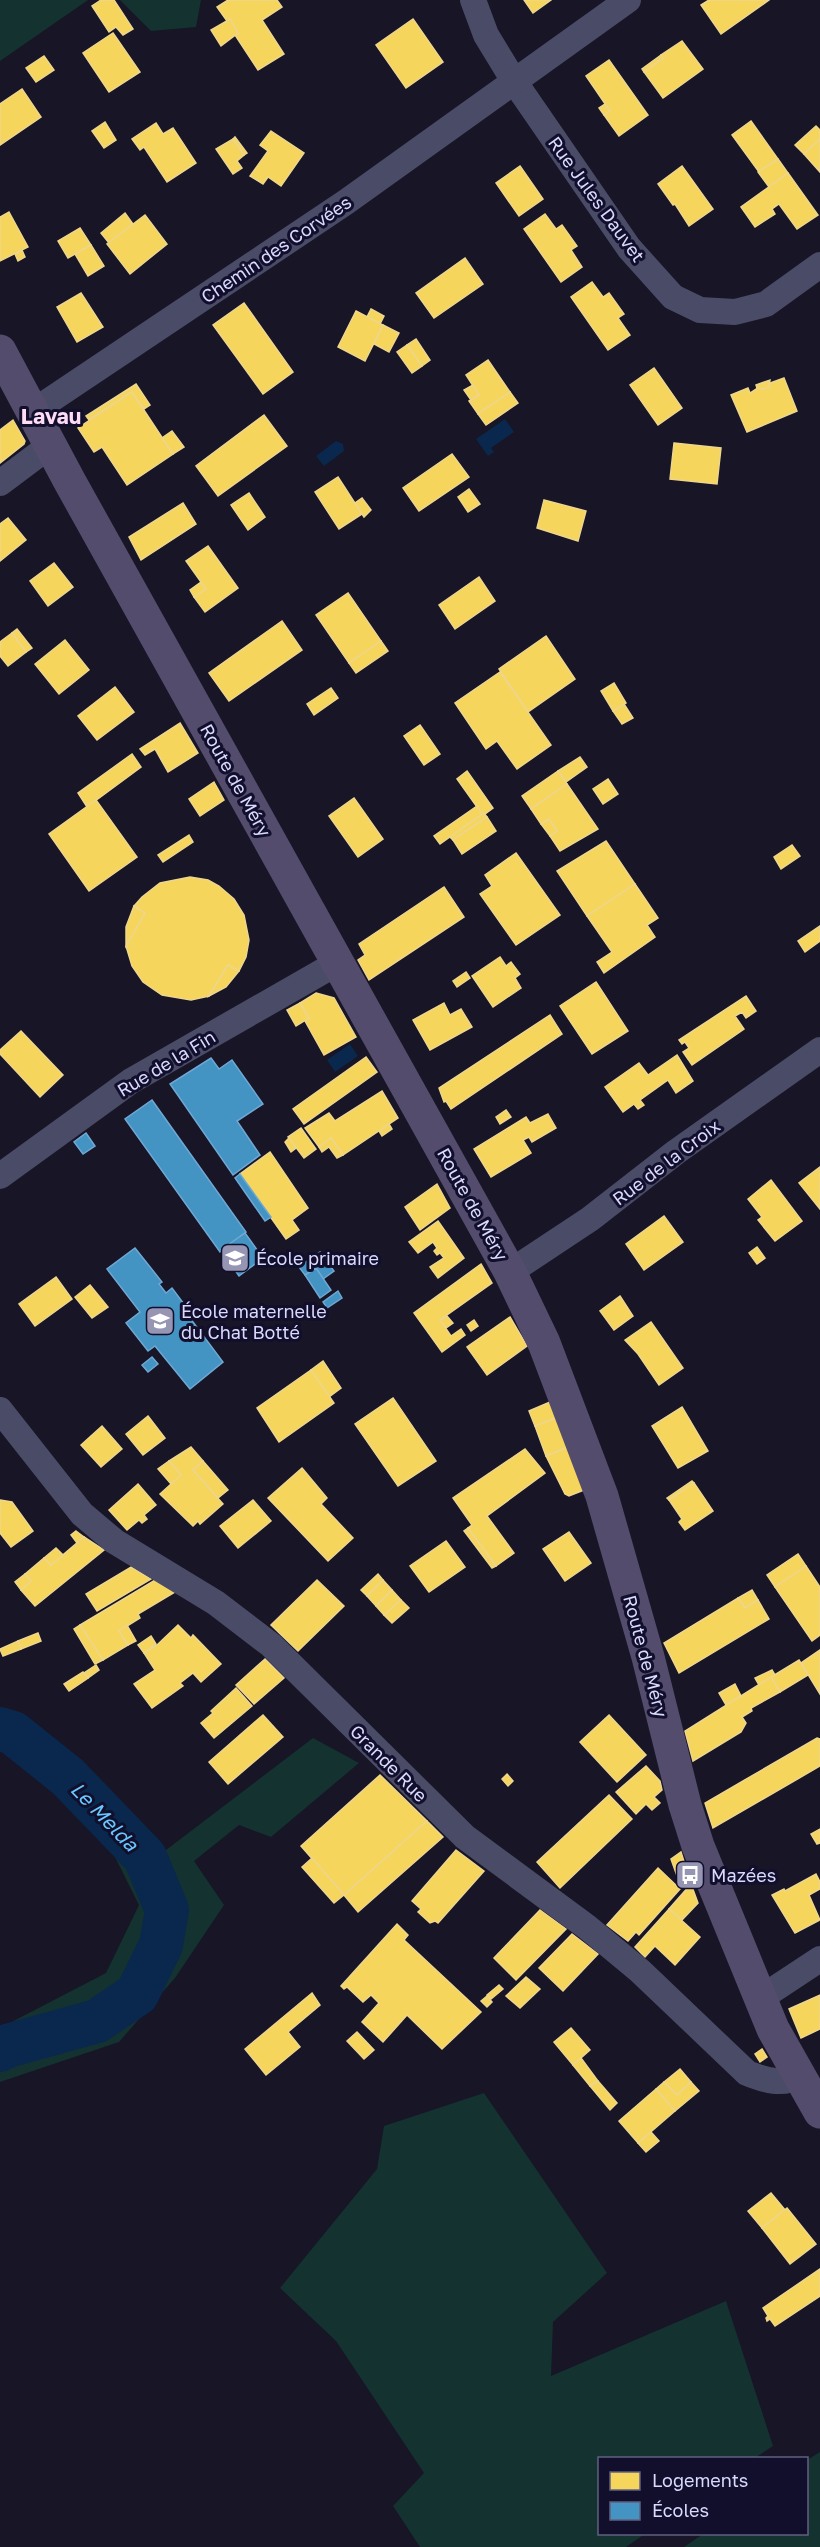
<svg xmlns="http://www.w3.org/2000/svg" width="820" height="2547" viewBox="0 0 820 2547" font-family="'Golos Text',sans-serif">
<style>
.green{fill:#133230}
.water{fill:#0a284d}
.homes{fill:#f6d55c;stroke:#eed68d;stroke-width:1.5}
.schools{fill:#4393c3;stroke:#70a8d5;stroke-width:1.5}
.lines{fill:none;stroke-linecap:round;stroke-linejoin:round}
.river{stroke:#0a284d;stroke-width:44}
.minor{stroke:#4a4b67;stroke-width:26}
.major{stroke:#534c6c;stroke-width:33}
.labels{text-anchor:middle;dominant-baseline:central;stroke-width:6;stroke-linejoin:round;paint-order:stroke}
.street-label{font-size:18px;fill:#dadaff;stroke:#110f2c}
.poi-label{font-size:18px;fill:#dadaff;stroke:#110f2c;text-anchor:start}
.water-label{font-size:20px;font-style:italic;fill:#68c8ff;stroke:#110f2c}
.quarter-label{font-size:21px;font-weight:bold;fill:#ffdcf6;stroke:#110f2c}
</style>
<rect width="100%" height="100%" fill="#171526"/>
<g class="green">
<path d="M0 0H88L0 61Z"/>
<path d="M120 0H201L196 27 151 31Z"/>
<path d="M313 1738 359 1763 271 1837 239 1825 194 1861 224 1905 175 1978 119 2042 0 2082V2028L106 1973 139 1905 102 1831 166 1850Z"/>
<path d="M484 2093 607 2273 553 2322 551 2376 726 2301 773 2446 755 2458H600V2534H645L626 2547H420L393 2506 424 2473 336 2341 280 2288 377 2169 384 2126Z"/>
<path d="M820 2452V2547H684L703 2534H806L807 2460Z"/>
</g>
<g class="water">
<path d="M505 419 514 432 491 448 494 452 488 456 476 439Z"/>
<path d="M336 441 343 444 344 451 324 466 316 456Z"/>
<path d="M350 1044 358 1056 335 1072 327 1060Z"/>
</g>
<g class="homes">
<path d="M101 0H114L133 29 123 35 116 27 109 32 92 6Z"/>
<path d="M228 0H277L282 7 262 20 284 54 258 70 235 35 238 33 230 19 227 21 217 7Z"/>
<path d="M524 0H551L533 13Z"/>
<path d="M709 0H769L721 34 701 5Z"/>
<path d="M230 19 238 33 221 46 211 30Z"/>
<path d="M413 19 443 62 406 88 376 45Z"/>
<path d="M113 33 140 72 109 92 83 53Z"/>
<path d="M682 41 703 69 663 98 644 72 663 58 661 55Z"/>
<path d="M661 55 663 58 644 72 642 69Z"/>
<path d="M44 56 54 70 36 82 26 68Z"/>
<path d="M609 60 648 115 619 136 604 115 610 111 586 76Z"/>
<path d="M22 89 41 117 0 145V104Z"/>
<path d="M605 104 610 111 604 115 599 108Z"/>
<path d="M751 121 778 159 759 172 732 135Z"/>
<path d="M105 122 116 140 104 148 92 131Z"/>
<path d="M156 123 163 134 173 128 196 163 167 182 144 147 140 150 132 139Z"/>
<path d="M816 126 820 130V139L804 154 795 145Z"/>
<path d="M271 131 304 153 281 186 268 177 263 184 250 176 268 151 260 145Z"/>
<path d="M235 137 247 153 244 155 233 139Z"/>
<path d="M233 139 244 155 237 161 242 168 233 174 216 149Z"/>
<path d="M820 139V172L804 154Z"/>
<path d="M778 159 788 173 769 187 758 172Z"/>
<path d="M520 166 543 199 519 216 496 183Z"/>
<path d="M682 166 713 209 689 226 675 204 673 205 658 184Z"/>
<path d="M788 173 818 215 797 229 779 204 772 209 775 214 755 227 741 207Z"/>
<path d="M9 212 28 247 0 261V217Z"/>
<path d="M125 213 133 224 109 243 101 233Z"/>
<path d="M545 214 556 229 562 225 577 246 571 250 582 267 561 282 524 229Z"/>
<path d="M145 215 167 244 130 274 107 244Z"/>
<path d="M80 228 91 245 68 258 58 241Z"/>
<path d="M91 245 104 266 88 276 75 254Z"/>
<path d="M22 250 25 257 18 261 15 254Z"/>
<path d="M465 258 483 284 434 318 416 293Z"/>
<path d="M592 282 603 297 609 293 624 314 618 318 630 335 608 350 571 297Z"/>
<path d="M81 293 103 327 77 342 57 307Z"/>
<path d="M244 303 293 372 263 394 213 325Z"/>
<path d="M371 309 384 316 380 324 367 317Z"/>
<path d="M356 311 383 325 365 361 338 347Z"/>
<path d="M383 325 399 333 389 352 374 344Z"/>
<path d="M416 339 430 360 422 366 407 345Z"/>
<path d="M407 345 422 366 412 373 397 352Z"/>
<path d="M488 360 510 392 478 414 469 401 479 395 466 375Z"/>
<path d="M654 368 682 408 658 425 630 385Z"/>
<path d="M784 378 797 411 747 432 731 395 748 388 750 393 759 387 763 389 769 387 770 383Z"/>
<path d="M770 380 769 387 763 389 757 388 756 385Z"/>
<path d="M136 384 150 405 144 409 132 392 89 420 86 416Z"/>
<path d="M473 385 479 395 471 400 464 390Z"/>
<path d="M132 392 173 454 127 485 102 447 94 452 78 428Z"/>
<path d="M510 392 518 403 486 425 478 414Z"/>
<path d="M264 415 287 446 218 496 196 466Z"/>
<path d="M13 420 25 441 24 444 0 463V430Z"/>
<path d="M172 431 184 447 173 454 162 438Z"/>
<path d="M674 443 721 448 717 484 670 479Z"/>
<path d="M452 454 469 477 419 511 403 488Z"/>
<path d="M338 477 362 514 339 529 315 492Z"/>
<path d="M469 489 480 504 468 512 458 497Z"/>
<path d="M249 493 265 517 248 530 231 505Z"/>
<path d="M362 498 371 510 364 517 355 503Z"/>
<path d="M544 500 586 511 578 541 537 528Z"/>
<path d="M183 503 196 524 141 560 129 537Z"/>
<path d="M8 518 26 540 0 561V524Z"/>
<path d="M208 546 238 588 205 612 194 597 206 589 186 561Z"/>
<path d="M54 563 73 587 48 606 30 581Z"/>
<path d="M479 577 495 601 455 629 439 605Z"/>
<path d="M201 582 206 589 194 597 190 590Z"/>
<path d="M348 593 381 641 349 663 316 615Z"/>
<path d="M282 621 302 650 229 701 209 673Z"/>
<path d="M17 629 32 648 26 652 12 633Z"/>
<path d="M12 633 26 652 8 666 0 656V642Z"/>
<path d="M546 636 575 679 528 712 499 669Z"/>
<path d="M65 640 89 670 59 694 35 664Z"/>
<path d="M381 641 388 651 356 673 349 663Z"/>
<path d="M500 672 551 745 517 769 497 741 486 749 455 703Z"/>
<path d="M614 683 626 703 613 711 601 691Z"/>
<path d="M115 687 134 712 97 740 78 716Z"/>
<path d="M331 688 338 698 314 715 307 704Z"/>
<path d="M624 704 633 718 622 724 613 711Z"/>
<path d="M180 723 198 753 168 772 155 749 145 755 140 749Z"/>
<path d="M420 725 440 754 424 765 404 736Z"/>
<path d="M132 754 141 767 87 807 78 793Z"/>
<path d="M580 757 587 767 566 782 558 771Z"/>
<path d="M467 771 493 808 485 814H482L457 779Z"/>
<path d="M558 771 567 784 531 809 522 796Z"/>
<path d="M608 779 618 794 603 804 593 789Z"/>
<path d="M214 782 224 800 200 816 189 799Z"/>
<path d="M567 784 598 829 560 851 550 836 557 831 549 819 541 824 531 809Z"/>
<path d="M354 798 383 839 358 857 329 816Z"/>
<path d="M96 800 137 857 89 891 49 834Z"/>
<path d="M477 806 482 814 440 844 434 836Z"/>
<path d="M484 813 487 817 453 840 450 837Z"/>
<path d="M487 817 496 831 462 854 453 840Z"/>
<path d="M549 819 557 831 550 836 541 824Z"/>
<path d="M189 835 193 842 163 862 158 855Z"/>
<path d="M606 841 635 884 587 916 557 871Z"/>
<path d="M792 845 800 856 781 869 774 857Z"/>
<path d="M516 853 560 915 516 945 480 894 492 886 485 875Z"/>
<path d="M190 877 208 880 219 886 234 899 244 915 249 940 246 957 239 971 228 965 209 996 191 1000 162 995 143 982 132 966 126 946 145 913 134 906 142 897 160 883Z"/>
<path d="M635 884 658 918 647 925 655 937 604 973 597 962 612 952 587 916Z"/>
<path d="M444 887 464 917 369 980 358 960 365 955 359 944Z"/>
<path d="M134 906 145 913 126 946V927Z"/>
<path d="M820 926V941L805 952 798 941Z"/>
<path d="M500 957 506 966 511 962 520 974 515 978 521 988 493 1007 472 976Z"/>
<path d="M228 965 239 971 226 987 209 996Z"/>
<path d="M466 972 470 978 457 987 453 981Z"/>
<path d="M596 982 628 1031 592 1054 560 1006Z"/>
<path d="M316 993 334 998 356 1037 324 1055 305 1021 309 1018 300 1003Z"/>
<path d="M746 996 756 1011 746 1018 742 1012 735 1016 744 1029 692 1065 683 1052 689 1048 685 1042 682 1044 679 1040Z"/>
<path d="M300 1003 309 1018 296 1026 287 1010Z"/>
<path d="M444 1003 450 1015 461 1009 472 1027 430 1050 413 1020Z"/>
<path d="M550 1015 562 1034 451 1109 446 1101 444 1102 439 1088Z"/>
<path d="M21 1031 63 1075 40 1097 0 1054V1050Z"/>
<path d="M677 1055 693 1081 676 1093 668 1080 640 1100 644 1105 638 1109 634 1104 623 1112 605 1087 639 1063 648 1075Z"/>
<path d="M366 1057 377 1072 304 1124 293 1109Z"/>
<path d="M382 1091 398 1118 343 1155 331 1138 319 1147 305 1128 329 1113 335 1121Z"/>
<path d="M506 1110 511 1117 500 1124 496 1117Z"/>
<path d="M548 1114 556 1128 532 1142 529 1137 523 1140 531 1153 491 1177 474 1149 526 1117 530 1123Z"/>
<path d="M389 1124 392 1129 382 1136 379 1131Z"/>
<path d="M301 1128 316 1149 304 1158 288 1137Z"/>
<path d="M289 1138 296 1148 291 1152 285 1142Z"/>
<path d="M331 1138 343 1155 337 1158 329 1147 322 1152 319 1147Z"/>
<path d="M270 1152 308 1208 292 1220 299 1230 286 1239 240 1174Z"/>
<path d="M820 1167V1209L799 1183Z"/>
<path d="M771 1180 802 1221 775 1241 758 1220 762 1217 748 1199Z"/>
<path d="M437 1184 450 1208 420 1230 405 1207Z"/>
<path d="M664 1216 683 1242 644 1270 626 1244Z"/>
<path d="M438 1221 464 1258 438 1278 430 1267 444 1258 440 1253 437 1255 434 1251 437 1248 433 1242 418 1253 409 1242Z"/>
<path d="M757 1247 765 1258 757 1264 749 1253Z"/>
<path d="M481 1264 492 1283 440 1320 451 1336 461 1329 465 1335 442 1352 414 1313Z"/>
<path d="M56 1277 72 1299 35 1326 19 1304Z"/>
<path d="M90 1285 108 1307 92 1318 75 1297Z"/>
<path d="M620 1296 633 1316 614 1330 600 1311Z"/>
<path d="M447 1316 453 1323 446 1328 440 1320Z"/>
<path d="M510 1317 527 1346 487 1375 467 1347Z"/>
<path d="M474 1320 478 1326 471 1331 467 1325Z"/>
<path d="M651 1322 683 1368 659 1385 638 1354 625 1340Z"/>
<path d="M323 1361 341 1388 329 1397 311 1370Z"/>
<path d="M311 1370 334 1403 279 1442 257 1408Z"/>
<path d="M393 1398 436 1461 398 1486 355 1424Z"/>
<path d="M550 1402 556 1418 535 1426 529 1411Z"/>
<path d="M682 1407 708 1451 678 1468 652 1426Z"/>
<path d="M148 1416 165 1438 143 1455 126 1434Z"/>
<path d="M556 1418 568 1447 546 1456 535 1426Z"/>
<path d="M102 1426 122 1449 101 1467 81 1445Z"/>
<path d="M191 1447 203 1461 193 1470 223 1504 200 1524 198 1521 193 1526 160 1494 181 1475 169 1461Z"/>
<path d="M568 1447 584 1490 569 1496 565 1494 546 1456Z"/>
<path d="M525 1449 545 1473 487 1516 514 1553 496 1566 468 1528 472 1525 453 1498Z"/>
<path d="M169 1461 181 1475 171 1484 158 1469Z"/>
<path d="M203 1461 228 1490 218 1498 193 1470Z"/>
<path d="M302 1468 327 1498 321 1504 353 1538 328 1561 268 1498Z"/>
<path d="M692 1481 694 1483 669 1500 667 1498Z"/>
<path d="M694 1483 713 1511 685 1530 679 1522 682 1519 669 1500Z"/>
<path d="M138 1484 156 1505 144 1515 147 1519 142 1523 139 1520 127 1530 109 1510Z"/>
<path d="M0 1500 12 1502 33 1531 11 1547 0 1533Z"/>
<path d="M253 1500 271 1521 238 1548 220 1526Z"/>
<path d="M468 1528 496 1566 492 1568 464 1531Z"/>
<path d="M76 1531 84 1537 77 1543 71 1535Z"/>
<path d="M569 1532 591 1563 565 1581 543 1549Z"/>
<path d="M84 1537 104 1550 35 1606 21 1590 31 1581 25 1574 44 1558 51 1565Z"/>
<path d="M446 1541 465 1567 429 1592 410 1566Z"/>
<path d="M56 1548 63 1555 51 1565 44 1558Z"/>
<path d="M798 1554 806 1566 775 1587 767 1575Z"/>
<path d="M806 1566 820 1587V1635L812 1641 775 1587Z"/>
<path d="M131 1567 151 1579 97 1611 86 1594Z"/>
<path d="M25 1574 31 1581 21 1590 15 1582Z"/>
<path d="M378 1574 383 1580 367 1596 361 1590Z"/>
<path d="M155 1580 175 1592 138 1614 140 1618 119 1631 128 1645 103 1660 80 1625Z"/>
<path d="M317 1580 344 1606 298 1651 271 1625Z"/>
<path d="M383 1580 392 1590 376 1606 367 1596Z"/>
<path d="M392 1590 401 1600 384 1615 376 1606Z"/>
<path d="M752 1590 758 1600 745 1608 738 1598Z"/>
<path d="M738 1598 745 1608 758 1600 769 1619 679 1673 664 1643Z"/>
<path d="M401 1600 409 1608 392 1623 384 1615Z"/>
<path d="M80 1625 103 1660 95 1664 74 1629Z"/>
<path d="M127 1625 136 1641 128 1645 119 1631Z"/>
<path d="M178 1625 191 1638 193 1635 221 1664 201 1682 193 1673 180 1683 183 1686 152 1708 134 1684 155 1670 144 1653 157 1645Z"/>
<path d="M38 1633 41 1641 21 1649 18 1641Z"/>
<path d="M151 1636 156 1644 144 1653 138 1645Z"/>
<path d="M18 1641 21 1649 3 1656 0 1649Z"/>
<path d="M820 1650V1694L801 1663Z"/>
<path d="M265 1659 284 1678 254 1704 236 1685Z"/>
<path d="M799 1660 808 1675 780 1692 771 1677Z"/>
<path d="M96 1665 99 1670 88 1678 84 1673Z"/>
<path d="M772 1670 775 1675 759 1685 755 1678Z"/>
<path d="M83 1672 88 1678 69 1691 64 1684Z"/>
<path d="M771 1677 780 1692 751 1708 752 1711 742 1717 746 1723 741 1732 693 1761 685 1731Z"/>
<path d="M735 1684 741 1696 726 1705 719 1693Z"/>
<path d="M236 1688 252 1706 214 1738 201 1723 213 1713 211 1711Z"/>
<path d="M263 1715 283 1737 228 1784 209 1762Z"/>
<path d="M609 1715 646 1755 617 1782 580 1742Z"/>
<path d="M817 1738 820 1739V1766L713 1828 705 1803Z"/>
<path d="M646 1766 660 1781 662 1790 654 1797 660 1803 652 1810 646 1804 636 1814 616 1792Z"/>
<path d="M507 1774 513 1781 508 1786 502 1779Z"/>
<path d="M380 1775 427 1821 344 1895 301 1846Z"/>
<path d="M609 1795 632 1819 560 1888 537 1862Z"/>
<path d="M427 1821 443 1837 358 1912 344 1895Z"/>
<path d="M820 1829V1843L817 1844 811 1834Z"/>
<path d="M456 1850 484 1871 438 1923 435 1921 430 1923 418 1912 421 1909 412 1901Z"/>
<path d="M681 1852 691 1884 681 1887 671 1859Z"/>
<path d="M312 1858 344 1895 334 1903 302 1867Z"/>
<path d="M658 1868 680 1889 639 1935 636 1932 628 1941 607 1925Z"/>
<path d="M816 1874 820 1882V1889L809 1895 820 1920 795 1933 772 1895 784 1889 785 1891Z"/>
<path d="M691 1884 698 1903 682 1920 669 1909Z"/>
<path d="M669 1909 700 1937 675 1965 655 1946 645 1957 635 1947Z"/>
<path d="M540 1910 566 1929 516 1980 494 1958Z"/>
<path d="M397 1924 408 1935 404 1940 481 2012 442 2049 407 2015 383 2042 362 2022 379 2003 371 1995 363 2002 347 1987 344 1989 341 1986Z"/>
<path d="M572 1934 598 1954 563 1991 539 1968Z"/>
<path d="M526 1977 540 1989 520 2008 506 1996Z"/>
<path d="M499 1985 503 1989 491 1999 487 1995Z"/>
<path d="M312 1993 320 2005 288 2032 300 2047 266 2075 245 2049Z"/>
<path d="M820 1995V2029L801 2038 789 2009Z"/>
<path d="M487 1996 492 2002 487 2007 481 2001Z"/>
<path d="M571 2028 590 2050 573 2065 554 2042Z"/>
<path d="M357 2032 374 2050 364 2059 347 2041Z"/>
<path d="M762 2049 767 2057 760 2062 755 2054Z"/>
<path d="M581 2058 598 2081 590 2086 573 2065Z"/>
<path d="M680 2069 691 2082 677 2095 664 2082Z"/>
<path d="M598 2081 617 2103 610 2110 590 2086Z"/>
<path d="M664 2082 677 2095 691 2082 699 2091 675 2111 656 2089Z"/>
<path d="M656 2089 675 2111 638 2143 619 2121Z"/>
<path d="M651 2132 659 2141 646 2152 638 2143Z"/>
<path d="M771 2193 785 2210 762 2228 748 2211Z"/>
<path d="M787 2208 816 2244 790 2264 762 2228Z"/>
<path d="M820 2269V2296L775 2326 770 2319 767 2321 766 2318 768 2316 763 2308Z"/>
</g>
<g class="schools">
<path d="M211 1058 219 1069 232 1060 263 1104 237 1121 260 1155 233 1175 170 1084Z"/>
<path d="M152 1100 246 1232 220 1252 125 1119Z"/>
<path d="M86 1133 95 1146 83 1154 74 1142Z"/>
<path d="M240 1174 271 1217 265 1221 235 1178Z"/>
<path d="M245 1233 263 1258 239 1276 221 1250Z"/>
<path d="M135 1248 162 1282 159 1284 166 1293 172 1288 193 1316 190 1318 223 1362 190 1389 155 1346 148 1351 126 1323 140 1312 107 1269Z"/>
<path d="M320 1252 334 1271 323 1279 316 1268 305 1275 299 1267Z"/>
<path d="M316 1268 331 1290 320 1298 305 1275Z"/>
<path d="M338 1291 342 1298 327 1308 323 1302Z"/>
<path d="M152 1357 158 1364 148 1372 142 1365Z"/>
</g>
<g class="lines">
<path class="river" d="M0 1729 13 1733 68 1777 145 1857 167 1910 161 1945 137 1994 97 2021 7 2046 0 2050"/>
<g class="minor">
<path d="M473 0 486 35 514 81 629 248 673 297 700 310 735 312 766 304 820 265"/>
<path d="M34 411 346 202 628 0"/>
<path d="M0 483 52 444"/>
<path d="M0 1176 131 1081 339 962"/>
<path d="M510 1272 590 1219 676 1152 820 1050"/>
<path d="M0 1410 82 1514 114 1541 216 1603 271 1645 465 1837 587 1927 640 1971 747 2073C764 2080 783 2086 800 2075"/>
<path d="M761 1998 820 1959"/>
</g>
<path class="major" d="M0 351 70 482 510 1272 544 1343 602 1496 648 1657 685 1805 698 1846 773 2029 820 2112"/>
</g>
<defs>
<g id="school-square" transform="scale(1.5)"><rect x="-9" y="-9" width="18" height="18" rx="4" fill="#9695b3" stroke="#110f2c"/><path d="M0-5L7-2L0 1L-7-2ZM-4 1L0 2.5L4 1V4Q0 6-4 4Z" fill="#fff"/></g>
<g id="bus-square" transform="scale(1.5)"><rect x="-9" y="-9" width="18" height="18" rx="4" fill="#9695b3" stroke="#110f2c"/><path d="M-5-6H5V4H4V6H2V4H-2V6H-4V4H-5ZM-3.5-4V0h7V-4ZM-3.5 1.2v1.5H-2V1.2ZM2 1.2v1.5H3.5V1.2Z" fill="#fff"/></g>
</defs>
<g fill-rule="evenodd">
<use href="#school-square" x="235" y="1258"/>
<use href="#school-square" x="160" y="1321"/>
<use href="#bus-square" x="690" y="1875"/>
</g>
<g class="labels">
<g class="street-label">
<text transform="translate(597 199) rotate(54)">Rue Jules Dauvet</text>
<text transform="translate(276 249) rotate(-34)">Chemin des Corvées</text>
<text transform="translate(236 780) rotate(61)">Route de Méry</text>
<text transform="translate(166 1063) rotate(-31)">Rue de la Fin</text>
<text transform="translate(666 1162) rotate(-37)">Rue de la Croix</text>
<text transform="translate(473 1204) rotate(61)">Route de Méry</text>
<text transform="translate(646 1656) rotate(75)">Route de Méry</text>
<text transform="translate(389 1763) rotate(45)">Grande Rue</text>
</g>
<g class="poi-label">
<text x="256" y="1258">École primaire</text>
<text x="181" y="1311">École maternelle<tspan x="181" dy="21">du Chat Botté</tspan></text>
<text x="711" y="1875">Mazées</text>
</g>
<g class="water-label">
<text transform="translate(105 1816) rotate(46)">Le Melda</text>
</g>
<g class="quarter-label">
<text x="51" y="416">Lavau</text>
</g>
</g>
<rect x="598" y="2457" width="210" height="78" fill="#110f2c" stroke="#616080" stroke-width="1.5"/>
<rect x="610" y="2472" width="30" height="18" fill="#f6d55c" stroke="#616080" stroke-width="1.5"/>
<text x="652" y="2487" font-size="18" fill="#dadaff">Logements</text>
<rect x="610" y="2502" width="30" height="18" fill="#4393c3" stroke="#616080" stroke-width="1.5"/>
<text x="652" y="2517" font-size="18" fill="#dadaff">Écoles</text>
</svg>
